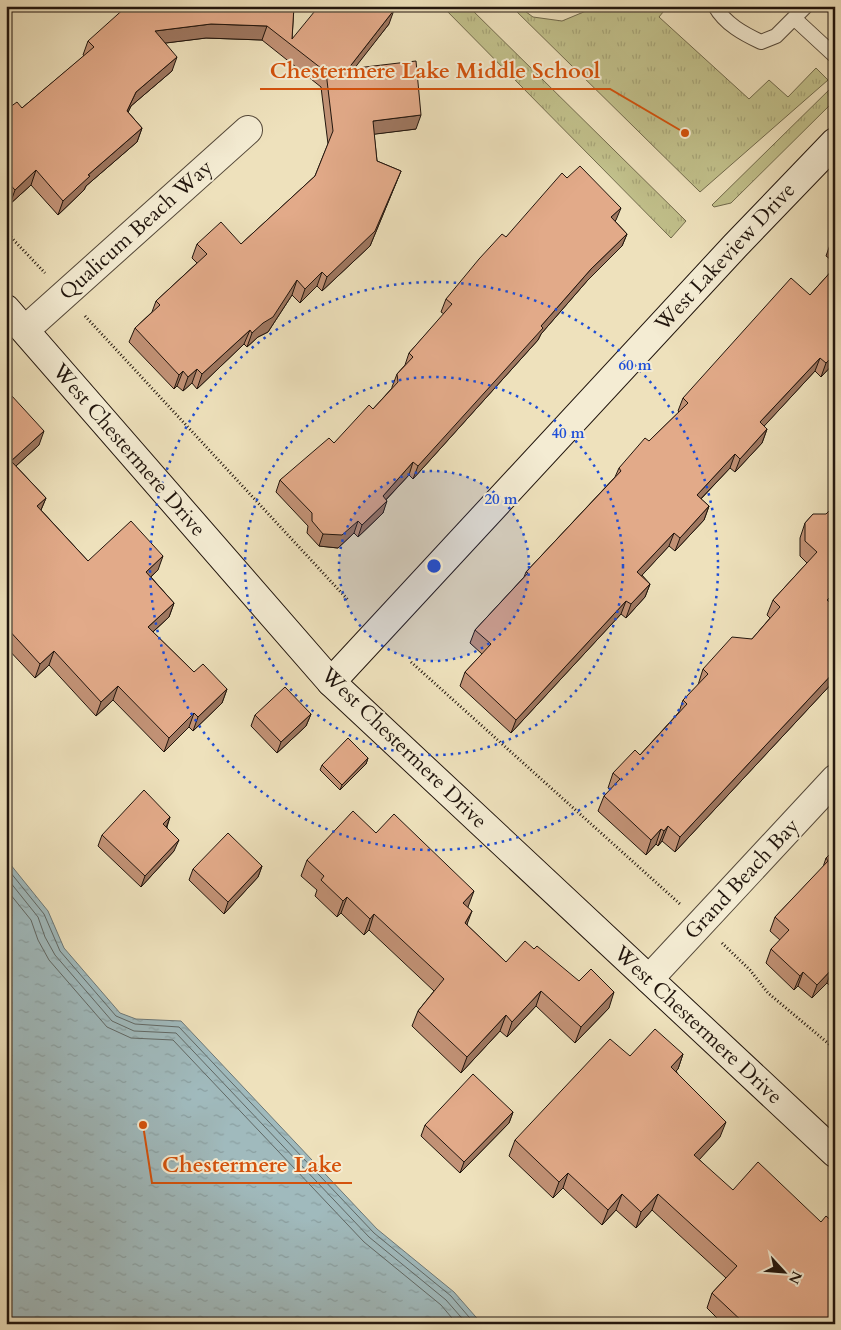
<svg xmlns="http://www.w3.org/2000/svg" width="841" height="1330" viewBox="0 0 841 1330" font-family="Cardo,serif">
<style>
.grass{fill:url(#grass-tufts);stroke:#716a4c}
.water{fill:url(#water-ripples);stroke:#6d7877}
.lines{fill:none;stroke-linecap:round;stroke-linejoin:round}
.shore{stroke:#606865;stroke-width:1}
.lane-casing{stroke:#544839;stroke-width:16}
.street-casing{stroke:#544839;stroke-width:30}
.secondary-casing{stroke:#21150d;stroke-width:30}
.path{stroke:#21150d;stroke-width:3;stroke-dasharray:1 2.5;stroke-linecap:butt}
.lane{stroke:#f4ecd3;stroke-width:14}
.street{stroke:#f4ecd3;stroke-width:28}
.secondary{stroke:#f4ecd3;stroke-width:28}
.wall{fill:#c29276;stroke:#21150d}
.shaded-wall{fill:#9e7760;stroke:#21150d}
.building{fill:#e2aa89;stroke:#21150d}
.ring{fill:none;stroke:#1d4ed8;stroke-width:2.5;stroke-dasharray:2.5 5}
.labels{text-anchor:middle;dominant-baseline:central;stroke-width:4;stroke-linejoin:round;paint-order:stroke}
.street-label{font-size:21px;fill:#21150d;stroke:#f4ecd3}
.centre{fill:#1d4ed8;stroke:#f4ecd3;stroke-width:2.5}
.ring-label{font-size:15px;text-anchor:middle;font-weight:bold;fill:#1d4ed8;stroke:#f4ecd3;stroke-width:4;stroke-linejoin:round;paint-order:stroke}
.leader{fill:none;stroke:#d4520c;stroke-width:2}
.callout-dot{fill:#d4520c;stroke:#f4ecd3;stroke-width:2}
.callout-label{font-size:22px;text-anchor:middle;font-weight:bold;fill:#d4520c;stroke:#f4ecd3;stroke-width:4;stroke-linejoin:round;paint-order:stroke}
</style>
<defs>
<pattern id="grass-tufts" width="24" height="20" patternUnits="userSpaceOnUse" patternTransform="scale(1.25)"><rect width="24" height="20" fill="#c1c08b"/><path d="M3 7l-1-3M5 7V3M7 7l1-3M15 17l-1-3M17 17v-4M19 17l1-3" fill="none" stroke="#a6a477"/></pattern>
<pattern id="water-ripples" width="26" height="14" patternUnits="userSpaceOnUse" patternTransform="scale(1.25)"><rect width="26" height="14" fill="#a0babd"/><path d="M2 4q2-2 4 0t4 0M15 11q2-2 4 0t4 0" fill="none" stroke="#8a9fa1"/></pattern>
</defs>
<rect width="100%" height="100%" fill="#eee1bc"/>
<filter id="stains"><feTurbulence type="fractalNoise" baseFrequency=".004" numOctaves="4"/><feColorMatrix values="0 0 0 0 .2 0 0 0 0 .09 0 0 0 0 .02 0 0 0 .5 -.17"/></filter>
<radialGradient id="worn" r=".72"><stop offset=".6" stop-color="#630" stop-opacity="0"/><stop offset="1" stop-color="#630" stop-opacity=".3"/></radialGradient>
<g class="grass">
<path d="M442 6H468L686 221 671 238Z"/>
<path d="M511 6H518L533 17 562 21 598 6H668L659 17 749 99 769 80 788 97 816 68 828 80 700 192Z"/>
<path d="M834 85 832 103 731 203 714 207 712 205Z"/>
</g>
<path class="water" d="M6 859 48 911 64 948 120 1013 136 1019 181 1021 377 1229 454 1292 482 1324H6Z"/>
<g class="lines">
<g class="shore">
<path d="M6 867 44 914 60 951 116 1016 135 1024 179 1027 374 1233 451 1296 475 1324"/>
<path d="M6 877 38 917 45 937 55 955 112 1021 134 1031 176 1033 369 1237 446 1300 467 1324"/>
<path d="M6 889 31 920 38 940 49 960 107 1027 131 1038 173 1040 364 1242 441 1305 457 1324"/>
</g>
<g class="lane-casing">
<g id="lane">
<path d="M715 6C725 24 744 34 761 42L776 36 806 6"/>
<path d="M795 19 835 56"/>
</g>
</g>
<g class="street-casing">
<g id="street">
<path d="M25 330 248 130"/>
<path d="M649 979 835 779"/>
</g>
</g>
<g class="secondary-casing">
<g id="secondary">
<path d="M6 309 331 682 835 1153"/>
<path d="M331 682 735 246 835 142"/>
</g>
</g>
<g class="path">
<path d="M6 232 45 273"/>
<path d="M85 316 349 601"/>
<path d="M411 662 680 904"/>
<path d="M722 943 750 970 768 993 835 1049"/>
</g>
<use href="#lane" class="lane"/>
<use href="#street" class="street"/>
<use href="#secondary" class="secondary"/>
</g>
<g class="wall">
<path d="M294 6 292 39 389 24 354 68 416 129 374 134 377 161 401 171 370 246 322 291 317 286 300 303 292 295 268 332 258 337 247 347 244 344 197 389 192 383 183 391 177 386 174 389 129 342 135 328 152 312 156 301 197 263 192 258 197 244H241L315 176 328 144 321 87 262 40 206 38 165 43 172 71 131 106 128 112 142 128 137 142 86 186 84 190 58 215 31 185 10 204 6 200V110L22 108 84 56 83 55 88 41Z"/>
<path d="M567 178 616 220 615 221 627 234 622 246 587 281 541 334 538 340 413 479 409 475 386 500 383 513 358 537 354 533 338 548 319 546 307 533 308 526 276 492 280 480 334 443 373 409 392 388V387L397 374 405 365 409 353 444 314 441 312 446 299 506 237Z"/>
<path d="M835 239V263L826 256 831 242Z"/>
<path d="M835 267V362L821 377 815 371 764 426 767 429 762 443 735 472 730 468 701 499 709 506 704 520 675 551 669 546 642 575 650 584 645 597 626 618 621 614 511 733 460 686 465 672 482 654 470 643 475 630 524 577 526 572 615 477 619 468 649 441 679 412 678 411 683 398 810 295Z"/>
<path d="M6 397 39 445 16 466 46 498 41 510 88 561 158 570 151 577 174 603 169 617 153 632 194 672 227 689 222 703 193 731 189 727 164 752 113 700 96 716 49 665 35 678 6 647Z"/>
<path d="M813 514 832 604 835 607V680L675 852 662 841 658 846 656 844 646 855 598 811 604 796 610 790 608 788 613 773 640 755 679 712 683 700 698 685 703 669 752 639 770 618 767 615 773 600 807 563 800 556V538L805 523Z"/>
<path d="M311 714 306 726 277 753 251 726 255 715Z"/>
<path d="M368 758 366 764 340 790 320 770 322 765Z"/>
<path d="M170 817 167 827 174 851 141 887 98 846 102 835Z"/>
<path d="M376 833 468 907 467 925 506 962 534 949 609 1008 575 1043 536 1006 507 1037 500 1031 461 1073 412 1026 418 1011 434 991 369 930 364 935 341 913 337 917 315 896 317 890 301 876 307 860Z"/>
<path d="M835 849V984L831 987 827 983 812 998 798 986 794 990 766 963 771 949 780 940 770 931 775 917 823 867 826 858Z"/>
<path d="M262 866 258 877 224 914 189 880 193 869Z"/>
<path d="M683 1054 678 1069 676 1071 720 1137 699 1159 835 1324H723L707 1308 712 1293 726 1278 652 1210 636 1228 616 1210 602 1225 563 1188 553 1198 509 1156 515 1140 630 1056Z"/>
<path d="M513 1112 509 1123 460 1173 421 1136 425 1125Z"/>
</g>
<g class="shaded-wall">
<path d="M394 10 389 24 343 83 348 69Z"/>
<path d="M211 24 267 26 262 40 206 38 150 45 155 31Z"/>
<path d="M177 57 172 71 131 106 122 125 127 111 136 92Z"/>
<path d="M421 115 416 129 368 135 373 121Z"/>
<path d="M142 128 137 142 86 186 84 190 58 215 63 201 88 175Z"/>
<path d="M36 170 31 185 10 204 15 190Z"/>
<path d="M401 171 370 246 322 291 327 277Z"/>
<path d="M621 208 616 220 607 230 611 217Z"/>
<path d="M627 234 622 246 587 281 541 334 538 340 413 479 418 466 591 269Z"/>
<path d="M322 272 317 286 300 303 305 289Z"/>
<path d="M297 280 292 295 268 332 258 337 247 347 252 333Z"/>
<path d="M250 330 244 344 197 389 202 374Z"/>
<path d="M835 354V362L821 377 826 363Z"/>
<path d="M820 358 815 371 755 436 760 422Z"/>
<path d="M197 369 192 383 183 391 188 377Z"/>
<path d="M183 371 177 386 174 389 179 375Z"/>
<path d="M767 429 762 443 735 472 740 459Z"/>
<path d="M44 431 39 445 6 475 11 461Z"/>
<path d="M735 454 730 468 692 508 697 495Z"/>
<path d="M413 462 409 475 378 508 383 496Z"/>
<path d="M46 498 40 512 37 506Z"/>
<path d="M387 501 383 513 358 537 362 525Z"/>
<path d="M709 506 704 520 675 551 680 538Z"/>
<path d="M358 521 354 533 338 548 319 546 323 534Z"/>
<path d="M674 533 669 546 633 585 637 572Z"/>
<path d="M163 556 158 570 141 586 146 572Z"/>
<path d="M650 584 645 597 626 618 631 604Z"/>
<path d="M835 592V601L822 615 827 600Z"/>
<path d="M626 601 621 614 511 733 516 720Z"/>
<path d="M174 603 169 617 143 641 148 627Z"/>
<path d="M54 651 49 665 35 678 40 664Z"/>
<path d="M835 671V680L675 852 680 837Z"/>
<path d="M118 686 113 700 96 716 101 702Z"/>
<path d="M227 689 222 703 193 731 198 717Z"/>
<path d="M194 713 189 727 164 752 169 738Z"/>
<path d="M311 714 306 726 277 753 281 742Z"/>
<path d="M368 758 366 764 340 790 342 785Z"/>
<path d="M170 817 166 828 163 824Z"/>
<path d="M668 826 662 841 658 846 664 831Z"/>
<path d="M661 829 656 844 646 855 651 840Z"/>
<path d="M179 840 174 851 141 887 145 876Z"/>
<path d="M262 866 258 877 224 914 228 902Z"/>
<path d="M474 891 468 907 457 919 463 903Z"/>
<path d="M347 897 341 913 337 917 343 901Z"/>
<path d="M472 911 466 927 465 923Z"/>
<path d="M374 914 369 930 364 935 370 919Z"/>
<path d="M832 969 827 983 812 998 817 985Z"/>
<path d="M803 972 798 986 794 990 800 976Z"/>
<path d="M835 978V984L831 987Z"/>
<path d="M541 991 536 1006 507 1037 512 1022Z"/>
<path d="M614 992 609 1008 575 1043 581 1027Z"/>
<path d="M506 1015 500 1031 461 1073 467 1057Z"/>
<path d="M683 1054 678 1069 666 1082 671 1067Z"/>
<path d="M513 1112 509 1123 460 1173 464 1162Z"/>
<path d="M726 1122 720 1137 689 1171 694 1155Z"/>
<path d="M568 1173 563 1188 553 1198 559 1182Z"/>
<path d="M622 1194 616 1210 602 1225 608 1210Z"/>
<path d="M658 1194 652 1210 636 1228 641 1212Z"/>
</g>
<g class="building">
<path d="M127 6H294L292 39 319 6H390L394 10 348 69 416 61 421 115 373 121 377 161 401 171 375 231 327 277 322 272 305 289 297 280 273 317 263 323 252 333 250 330 202 374 197 369 188 377 183 371 179 375 135 328 160 305 156 301 207 254 197 244 221 222 241 244 315 176 333 131 326 72 267 26 211 24 155 31 177 57 136 92 127 111 142 128 88 175 90 176 63 201 36 170 15 190 6 180V110L17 102 22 108 94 47 88 41Z"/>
<path d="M580 166 621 208 611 217 627 234 591 269 541 326 543 328 418 466 413 462 383 496 387 501 362 525 358 521 342 535 323 534 312 521V513L280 480 329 438 334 443 369 405 373 409 398 382 397 374 413 357 409 353 452 304 446 299 479 259 502 234 506 237 562 173 567 178Z"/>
<path d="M835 239V246L831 242Z"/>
<path d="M835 267V354L826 363 820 358 760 422 767 429 740 459 735 454 697 495 709 506 680 538 674 533 637 572 650 584 631 604 626 601 516 720 465 672 491 644 475 630 528 573 526 572 621 471 619 468 645 438 649 441 688 403 683 398 791 278 810 295Z"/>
<path d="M11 395 44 431 11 461 46 498 37 506 88 561 131 521 163 556 146 572 174 603 148 627 194 672 203 664 227 689 198 717 194 713 169 738 118 686 101 702 54 651 40 664 6 627V397L7 398Z"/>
<path d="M835 505V592L827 600 835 607V671L680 837 668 826 664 831 661 829 651 840 604 796 620 779 613 773 635 750 640 755 687 704 683 700 708 674 703 669 732 637 752 639 780 607 773 600 817 552 805 541V523L813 514H826Z"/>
<path d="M285 687 311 714 281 742 255 715Z"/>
<path d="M348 738 368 758 342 785 322 765Z"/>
<path d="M144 790 170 817 163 824 179 840 145 876 102 835Z"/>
<path d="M353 811 376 833 394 814 474 891 463 903 472 911 465 923 506 962 525 941 534 949 537 946 579 981 591 969 614 992 581 1027 541 991 512 1022 506 1015 467 1057 418 1011 444 979 374 914 370 919 347 897 343 901 321 880 324 876 307 860Z"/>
<path d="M228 833 262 866 228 902 193 869Z"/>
<path d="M835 849V972L832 969 817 985 803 972 800 976 771 949 789 930 775 917 828 861 826 858Z"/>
<path d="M655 1029 683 1054 671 1067 726 1122 694 1155 733 1190 758 1162 821 1222 826 1216 835 1224V1324H745L712 1293 737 1266 658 1194 641 1212 622 1194 608 1210 568 1173 559 1182 515 1140 610 1039 630 1056Z"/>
<path d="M473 1074 513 1112 464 1162 425 1125Z"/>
</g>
<circle cx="434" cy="566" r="95" fill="#1d4ed8" fill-opacity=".12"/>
<g class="ring">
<circle cx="434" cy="566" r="95"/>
<circle cx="434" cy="566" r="189"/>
<circle cx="434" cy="566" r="284"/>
</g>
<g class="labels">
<g class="street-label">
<text transform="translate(136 230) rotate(-42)">Qualicum Beach Way</text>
<text transform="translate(725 257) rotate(-47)">West Lakeview Drive</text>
<text transform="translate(129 450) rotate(49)">West Chestermere Drive</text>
<text transform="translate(404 748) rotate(44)">West Chestermere Drive</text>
<text transform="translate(742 879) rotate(-47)">Grand Beach Bay</text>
<text transform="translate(698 1025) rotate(43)">West Chestermere Drive</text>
</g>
</g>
<circle cx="434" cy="566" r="8" class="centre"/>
<g class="ring-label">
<text x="635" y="370">60 m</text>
<text x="568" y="438">40 m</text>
<text x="501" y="504">20 m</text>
</g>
<path class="leader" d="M685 133L610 89H260M143 1125L152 1183H352"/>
<g class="callout-dot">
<circle cx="685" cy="133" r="5"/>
<circle cx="143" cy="1125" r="5"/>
</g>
<g class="callout-label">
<text x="435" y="78">Chestermere Lake Middle School</text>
<text x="252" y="1172">Chestermere Lake</text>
</g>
<rect width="841" height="1330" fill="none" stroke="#eee1bc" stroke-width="25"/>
<rect x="8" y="8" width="826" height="1315" fill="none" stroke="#21150d" stroke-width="2.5"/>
<rect x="12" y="12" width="816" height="1305" fill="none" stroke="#21150d"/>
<g transform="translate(784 1272) rotate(116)" stroke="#f4ecd3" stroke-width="4" paint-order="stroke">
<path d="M0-4L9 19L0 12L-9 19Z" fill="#21150d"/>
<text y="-8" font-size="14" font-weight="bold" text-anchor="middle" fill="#21150d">N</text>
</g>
<rect width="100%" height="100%" filter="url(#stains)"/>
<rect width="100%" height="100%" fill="url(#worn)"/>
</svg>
